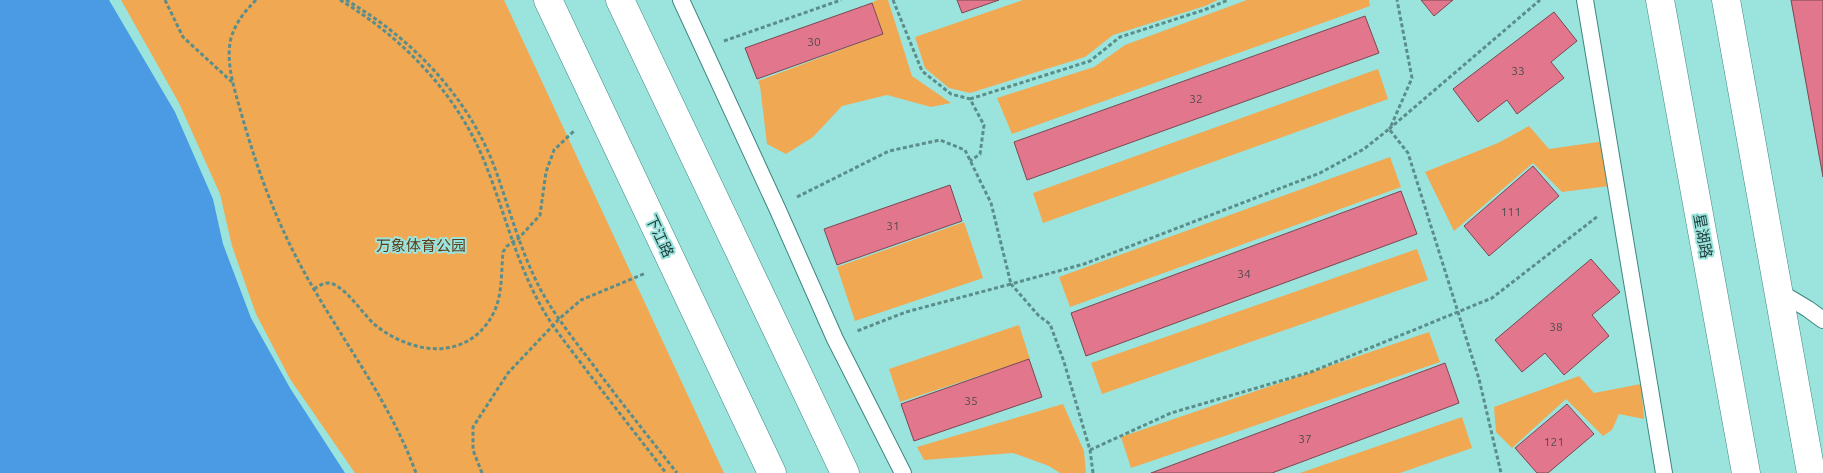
<svg xmlns="http://www.w3.org/2000/svg" width="1823" height="473" viewBox="0 0 1823 473" font-family="Ubuntu,'Noto Sans SC',sans-serif">
<style>
.green{fill:#f0a853}
.water{fill:#4a9ae4}
.building{fill:#e2768c;stroke:#7c4751}
.lines{fill:none;stroke-linecap:round;stroke-linejoin:round}
.service-casing{stroke:#3d8681;stroke-width:18}
.tertiary-casing{stroke:#3d8681;stroke-width:29}
.secondary-casing{stroke:#3d8681;stroke-width:29}
.path{stroke:#5b8e8a;stroke-width:3;stroke-dasharray:4 2.5;stroke-linecap:butt}
.service{stroke:#fff;stroke-width:16}
.tertiary{stroke:#fff;stroke-width:28}
.secondary{stroke:#fff;stroke-width:28}
.path-bridge{stroke:#5b8e8a;stroke-width:3;stroke-dasharray:4 2.5;stroke-linecap:butt}
.labels{text-anchor:middle;dominant-baseline:central;stroke-width:4;stroke-linejoin:round;paint-order:stroke}
.number-label{font-size:12px;fill:#504b4f}
.street-label{font-size:15px;fill:#1f3d3b;stroke:#9be4de}
.park-label{font-size:15px;fill:#5c3e1a;stroke:#9be4de}
</style>
<rect width="100%" height="100%" fill="#9be4de"/>
<g class="green">
<path d="M121 0H504L724 473H355L290 379 256 314 232 246 220 194 179 103Z"/>
<path d="M878 0H888L912 76 951 103 931 107 887 95 842 106 813 137 786 154 767 144 760 86 758 81 883 34 872 2Z"/>
<path d="M1023 0H1218L1205 6 1113 35 1085 57 970 93 949 88 925 68 915 37Z"/>
<path d="M1247 0H1369L1370 6 1012 134 997 98 1094 67 1125 45Z"/>
<path d="M1378 69 1388 99 1043 223 1033 193Z"/>
<path d="M1529 126 1549 149 1605 141 1609 186 1562 192 1533 163 1454 231 1425 172 1498 143Z"/>
<path d="M1390 157 1401 187 1070 307 1059 277Z"/>
<path d="M964 222 983 278 855 321 837 267Z"/>
<path d="M1417 249 1428 280 1102 394 1091 363Z"/>
<path d="M1019 325 1030 359 900 402 889 369Z"/>
<path d="M1429 332 1440 362 1131 468 1121 437Z"/>
<path d="M1579 376 1594 393 1641 384 1644 419 1619 414 1612 430 1603 436 1566 399 1512 448 1496 432 1494 407Z"/>
<path d="M1063 404 1084 451 1086 473H1060L1049 466 1013 453 924 460 917 447Z"/>
<path d="M1462 417 1472 448 1400 473H1300Z"/>
</g>
<path class="water" d="M0 0H109L175 112 213 199 223 244 251 318 290 388 345 473H0Z"/>
<g class="building">
<path d="M957 0H999L962 13Z"/>
<path d="M1421 0H1453L1434 16Z"/>
<path d="M1791 0H1823V177Z"/>
<path d="M872 3 883 34 757 79 745 48Z"/>
<path d="M1554 12 1577 41 1551 62 1564 78 1517 114 1507 100 1478 122 1453 89Z"/>
<path d="M1365 16 1379 53 1027 180 1014 142Z"/>
<path d="M1533 166 1559 196 1489 256 1464 226Z"/>
<path d="M950 185 962 221 837 265 824 229Z"/>
<path d="M1401 191 1417 234 1086 356 1071 313Z"/>
<path d="M1591 259 1620 292 1592 315 1609 336 1564 375 1545 353 1522 372 1495 340Z"/>
<path d="M1029 359 1042 397 914 441 901 404Z"/>
<path d="M1445 363 1459 403 1272 473H1151Z"/>
<path d="M1567 404 1594 434 1548 473H1537L1515 448Z"/>
</g>
<g class="lines">
<g class="service-casing">
<g id="service">
<path d="M681 0 777 208 835 339 903 473"/>
<path d="M1585 0 1664 473"/>
<path d="M1778 291 1808 309 1823 320"/>
</g>
</g>
<g class="tertiary-casing">
<g id="tertiary">
<path d="M1660 0 1746 473"/>
<path d="M1726 0 1811 473"/>
</g>
</g>
<g class="secondary-casing">
<g id="secondary">
<path d="M548 0 772 473"/>
<path d="M620 0 845 473"/>
</g>
</g>
<g class="path">
<path d="M165 0 183 37 232 82"/>
<path d="M256 0C245 11 236 22 231 38 225 63 235 91 242 116 260 179 281 234 315 291 350 351 392 407 416 473"/>
<path d="M346 0C413 39 471 99 497 174 511 214 522 256 543 294 557 318 574 340 591 362 619 400 648 436 677 473"/>
<path d="M893 0 922 71 951 94 970 99 984 125 980 154 970 161"/>
<path d="M724 41 841 0"/>
<path d="M970 99 1090 61 1120 37 1204 10 1228 0"/>
<path d="M1391 126 1412 78 1397 0"/>
<path d="M1389 129 1540 0"/>
<path d="M797 197 889 151 940 140 965 150 991 203 1011 284 906 312 857 331"/>
<path d="M314 289C320 285 328 280 335 285 353 295 363 316 379 328 416 355 467 360 492 316 503 297 501 272 503 252L507 246 519 238 540 215 546 172 554 150 575 130"/>
<path d="M1090 450 1171 413 1311 372 1492 298 1598 216"/>
<path d="M482 473 473 450V427L508 373 559 319 581 300 646 273"/>
<path d="M1093 473 1090 450 1064 362 1050 324 1039 316 1011 284 1084 264 1320 173 1364 149 1389 129 1408 153 1479 379 1501 473"/>
</g>
<use href="#service" class="service"/>
<use href="#tertiary" class="tertiary"/>
<use href="#secondary" class="secondary"/>
<path class="path-bridge" d="M340 0C405 39 460 97 487 168 506 217 518 268 545 313 557 333 573 352 587 371 613 405 640 439 666 473"/>
</g>
<g class="labels">
<g class="number-label">
<text x="814" y="41">30</text>
<text x="1518" y="70">33</text>
<text x="1196" y="98">32</text>
<text x="1511" y="211">111</text>
<text x="893" y="225">31</text>
<text x="1244" y="273">34</text>
<text x="1556" y="326">38</text>
<text x="971" y="400">35</text>
<text x="1305" y="438">37</text>
<text x="1554" y="441">121</text>
</g>
<g class="street-label">
<text transform="translate(660 236) rotate(65)">下江路</text>
<text transform="translate(1703 236) rotate(80)">星湖路</text>
</g>
<g class="park-label">
<text x="421" y="245">万象体育公园</text>
</g>
</g>
</svg>
